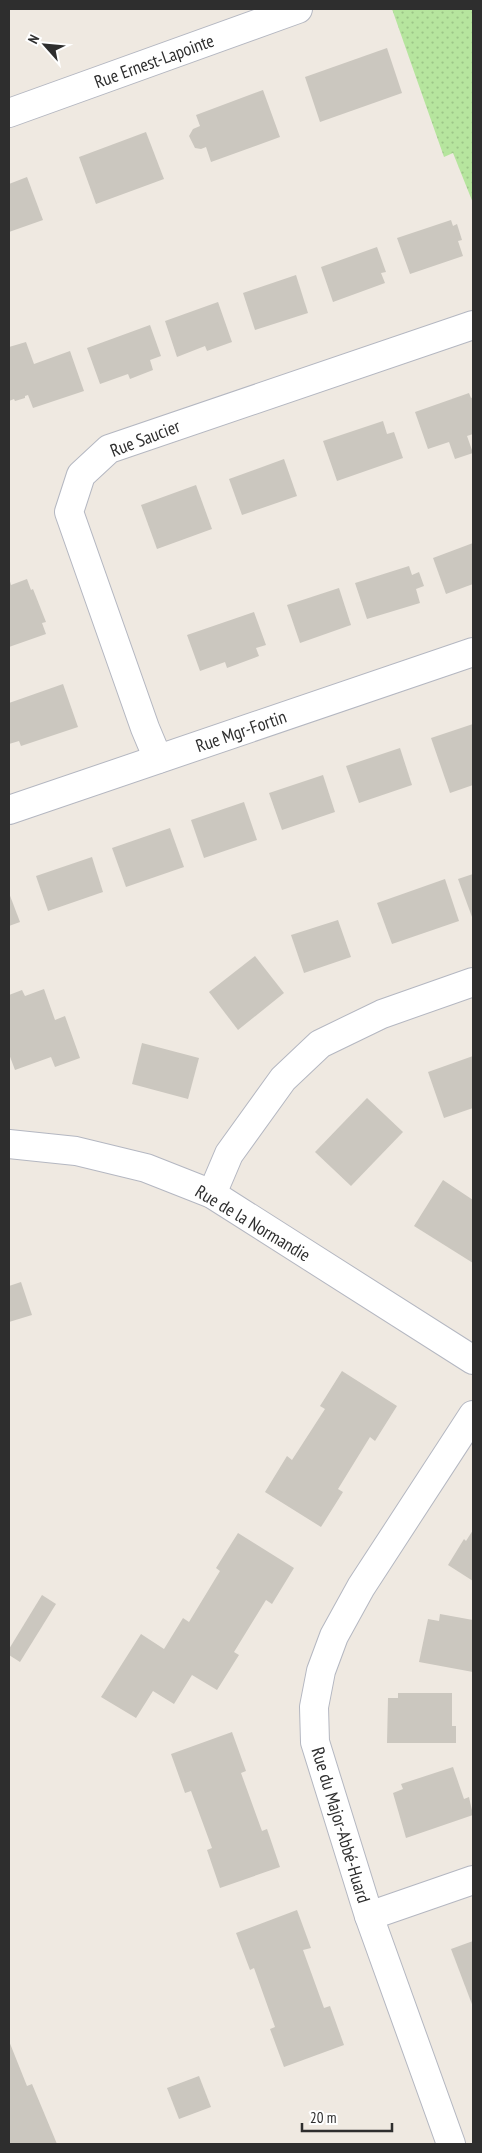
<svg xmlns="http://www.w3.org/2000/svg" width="482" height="2153" viewBox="0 0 482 2153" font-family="'PT Sans Narrow',sans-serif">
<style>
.park{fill:url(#park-dots)}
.building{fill:#cbc7bf}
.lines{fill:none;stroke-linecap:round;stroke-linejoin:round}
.minor-casing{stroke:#b4b7c1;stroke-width:30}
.minor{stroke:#fff;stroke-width:28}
.labels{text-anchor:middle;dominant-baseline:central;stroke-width:4;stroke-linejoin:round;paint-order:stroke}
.street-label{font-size:18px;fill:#2e2e2e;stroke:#fff}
</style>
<defs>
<pattern id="park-dots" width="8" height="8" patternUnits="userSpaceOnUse" patternTransform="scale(1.25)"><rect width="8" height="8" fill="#b6e59e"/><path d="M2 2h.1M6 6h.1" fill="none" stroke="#9dc588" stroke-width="1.8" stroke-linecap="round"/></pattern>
</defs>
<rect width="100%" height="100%" fill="#efe9e1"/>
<path class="park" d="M392 9H473V203L453 153 444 157Z"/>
<g class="building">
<path d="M387 48 402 93 320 122 305 77Z"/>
<path d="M263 90 280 137 211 162 206 147 201 149 195 148 189 136 193 129 200 126 196 115Z"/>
<path d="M146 132 164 179 96 204 79 157Z"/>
<path d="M27 177 43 220 9 232V184Z"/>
<path d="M451 220 453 226 457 224 462 240 458 241 463 256 410 274 397 238Z"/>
<path d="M377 247 386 272 381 273 385 283 333 302 321 267Z"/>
<path d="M296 275 308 313 255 330 243 293Z"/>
<path d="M218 302 232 342 207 351 205 346 177 357 165 321Z"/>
<path d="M150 325 161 356 150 360 153 370 130 379 128 374 100 384 87 348Z"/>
<path d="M26 342 34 364 70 351 84 391 33 408 28 395 25 396V398L15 401 14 399 9 401V347Z"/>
<path d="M469 393 471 398 473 397V434L467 436 473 453 455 459 449 442 428 449 415 412Z"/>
<path d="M383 421 387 434 394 432 403 458 337 481 323 441Z"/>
<path d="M284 459 297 496 242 515 229 479Z"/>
<path d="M196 485 212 529 157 549 141 505Z"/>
<path d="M473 543V584L446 594 433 558Z"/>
<path d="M409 566 412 575 419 572 424 586 416 589 420 603 367 619 355 583Z"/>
<path d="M9 578 11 585 27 579 31 590 33 589 46 622 42 623 46 634 9 647Z"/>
<path d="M339 588 351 625 300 643 287 605Z"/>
<path d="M254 612 266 645 256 648 259 656 227 668 225 662 200 671 187 635Z"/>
<path d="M63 684 78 727 21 746 19 741 9 744V703Z"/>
<path d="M473 724V785L450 793 431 738Z"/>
<path d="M400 748 412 785 359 803 346 766Z"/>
<path d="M323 775 335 812 282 830 269 793Z"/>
<path d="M244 802 257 840 204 858 191 820Z"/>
<path d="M170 828 184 867 126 887 112 848Z"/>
<path d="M92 857 103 892 48 911 36 876Z"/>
<path d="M473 874V917H472L458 879Z"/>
<path d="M445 879 459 921 392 944 377 903Z"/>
<path d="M9 893 20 922 9 926Z"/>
<path d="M338 920 351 957 304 973 291 935Z"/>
<path d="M255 956 284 993 238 1030 209 992Z"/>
<path d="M44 989 55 1020 65 1016 80 1058 55 1067 51 1057 15 1070 9 1054V995L22 990 25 996Z"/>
<path d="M142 1043 199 1058 188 1099 132 1084Z"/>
<path d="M473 1056V1108L444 1118 428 1072Z"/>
<path d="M367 1098 403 1132 351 1186 315 1152Z"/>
<path d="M443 1180 473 1200V1263L414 1226Z"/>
<path d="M21 1282 32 1315 9 1322V1286Z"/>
<path d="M342 1371 397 1406 375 1441 370 1437 338 1489 343 1492 321 1527 265 1492 287 1456 292 1460 325 1409 320 1406Z"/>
<path d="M473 1530V1581L448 1565 464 1539 466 1541Z"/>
<path d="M238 1533 294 1568 272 1604 266 1600 234 1652 239 1655 217 1690 192 1675 174 1704 153 1691 136 1718 101 1697 141 1634 164 1649 183 1618 189 1622 220 1571 216 1568Z"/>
<path d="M42 1595 56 1604 20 1662 9 1655V1649Z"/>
<path d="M440 1614 473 1620V1672L419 1662 428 1619 439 1621Z"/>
<path d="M398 1693H452V1726H456V1743H387L388 1698H398Z"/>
<path d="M232 1732 246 1771 241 1773 262 1831 267 1829 280 1867 220 1888 207 1850 212 1848 191 1791 185 1793 171 1754Z"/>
<path d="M453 1767 464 1799 469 1797 473 1815 406 1838 393 1793 403 1789 401 1784Z"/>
<path d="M297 1910 311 1948 303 1950 324 2008 330 2006 344 2045 284 2067 270 2029 275 2027 254 1968 250 1970 236 1933Z"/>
<path d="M473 1941V2007L451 1949Z"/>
<path d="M9 2041 27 2086 32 2084 57 2144H9Z"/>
<path d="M199 2076 211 2107 179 2119 167 2088Z"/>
</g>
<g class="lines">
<g class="minor-casing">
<g id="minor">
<path d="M9 113 298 9"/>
<path d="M158 759 145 728 69 512 81 475 109 449 473 325"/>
<path d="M9 810 473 652"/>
<path d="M9 1144 76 1151 146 1168 212 1194 473 1360"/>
<path d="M212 1194 229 1154 283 1079 320 1044 382 1014 473 982"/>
<path d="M369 1916 473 1880"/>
<path d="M451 2144 369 1916 315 1742 314 1707 321 1671 334 1636 361 1587 473 1415"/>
</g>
</g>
<use href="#minor" class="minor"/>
</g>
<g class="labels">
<g class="street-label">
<text transform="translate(154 61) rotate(-20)">Rue Ernest-Lapointe</text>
<text transform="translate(145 438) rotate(-21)">Rue Saucier</text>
<text transform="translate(241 731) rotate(-19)">Rue Mgr-Fortin</text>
<text transform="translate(253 1223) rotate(31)">Rue de la Normandie</text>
<text transform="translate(341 1825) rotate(73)">Rue du Major-Abbé-Huard</text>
</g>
</g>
<rect width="482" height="2153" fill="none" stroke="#2e2e2e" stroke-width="20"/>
<g transform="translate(45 45) rotate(297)" stroke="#ffffff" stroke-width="4" paint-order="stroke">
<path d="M0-4L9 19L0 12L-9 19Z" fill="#2e2e2e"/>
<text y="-8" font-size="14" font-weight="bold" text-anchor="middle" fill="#2e2e2e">N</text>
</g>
<path d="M302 2123v8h90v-8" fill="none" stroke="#2e2e2e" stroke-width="2.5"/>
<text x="310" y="2123" font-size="15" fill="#2e2e2e" stroke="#ffffff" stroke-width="4" paint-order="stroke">20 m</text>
</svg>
